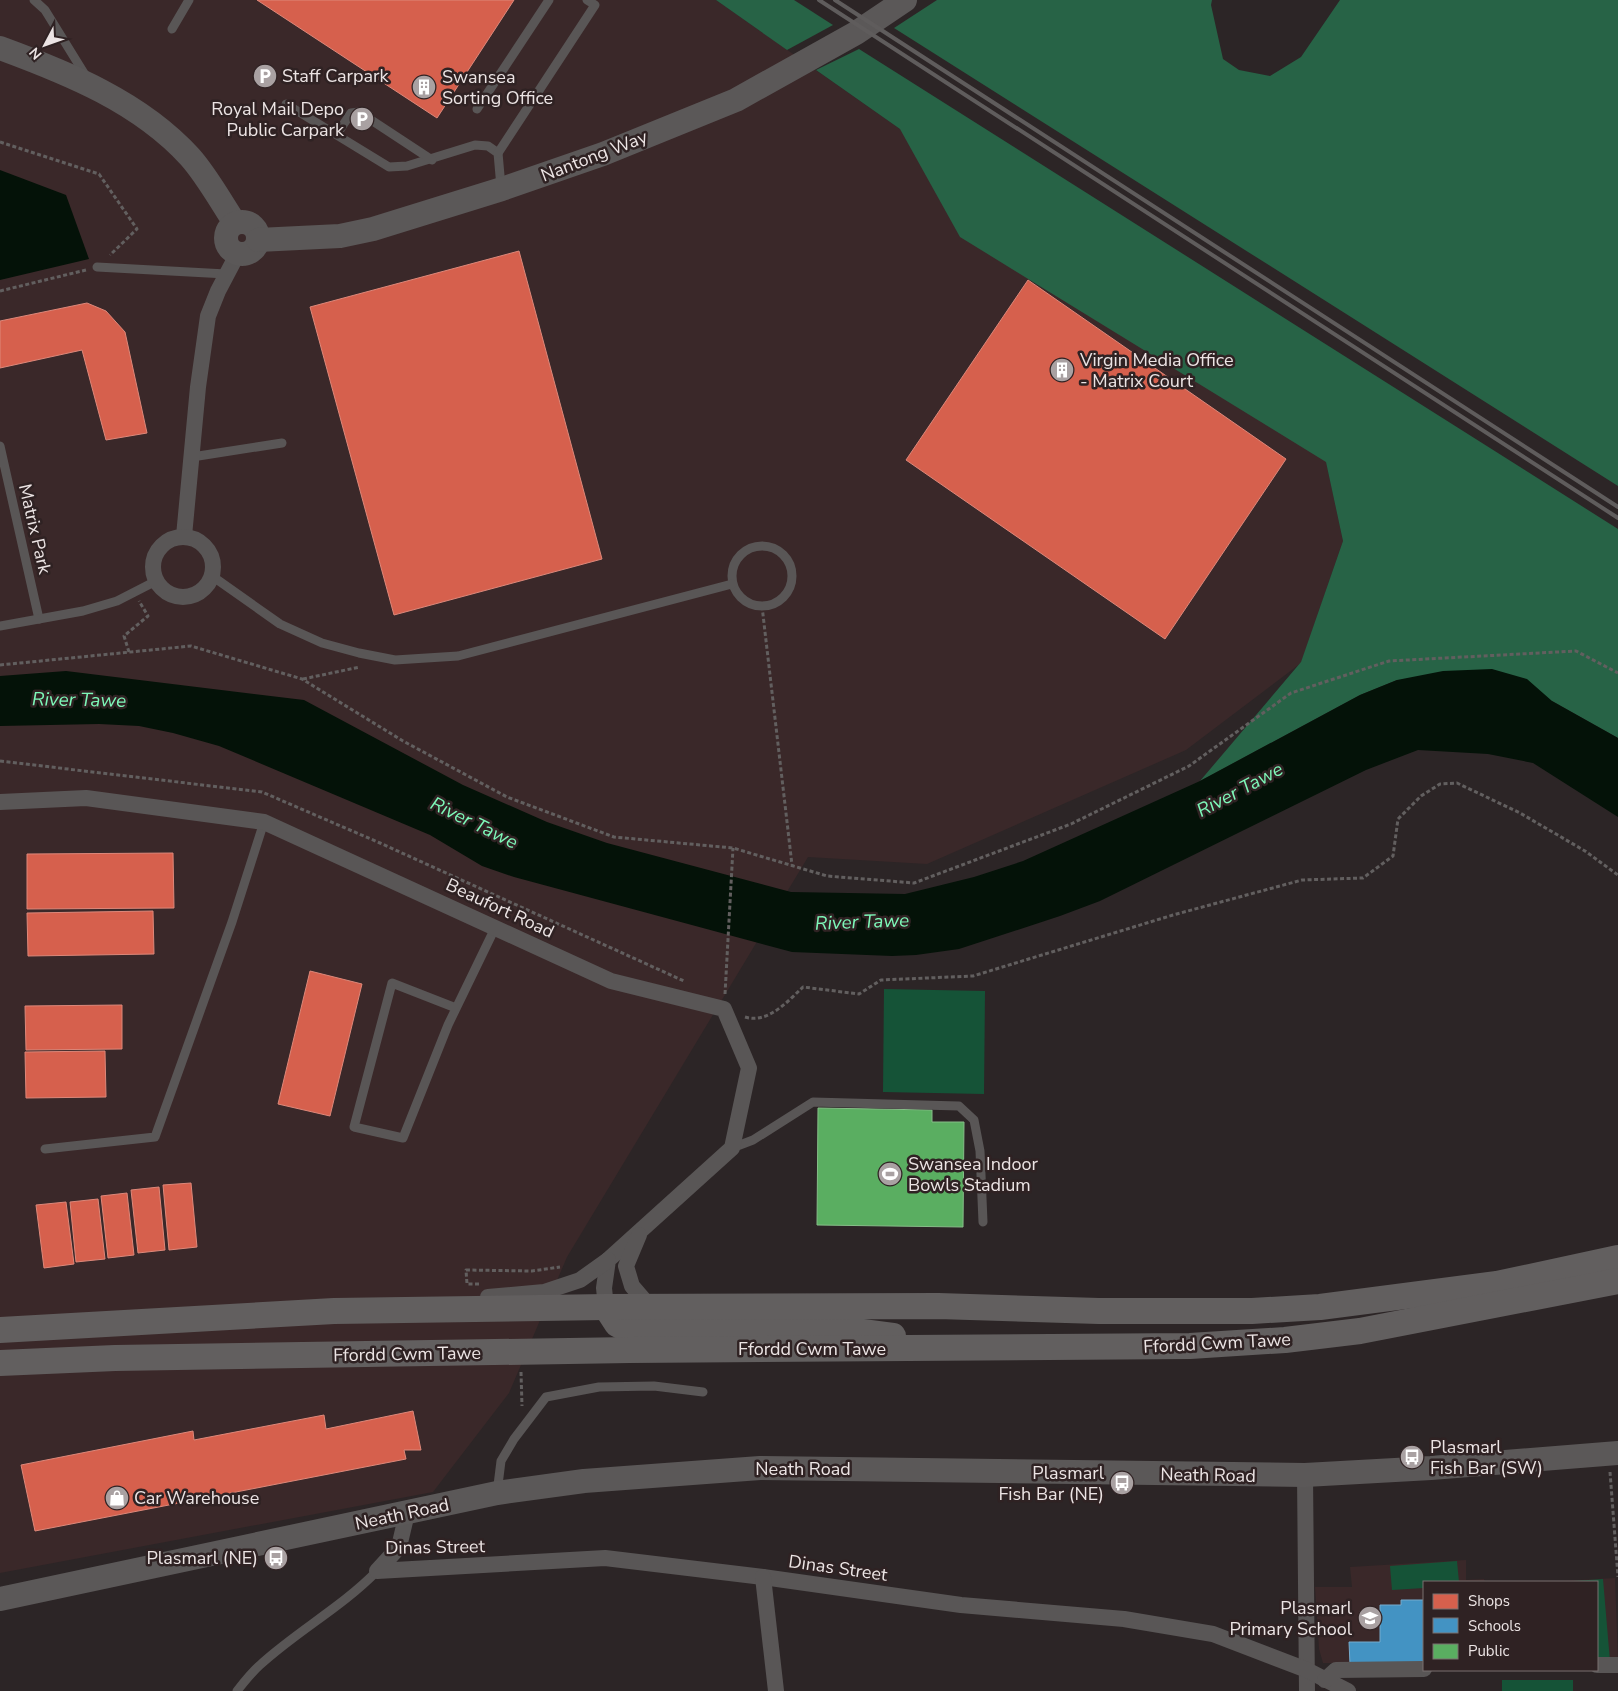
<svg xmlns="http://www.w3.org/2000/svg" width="1618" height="1691" viewBox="0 0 1618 1691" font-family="'Nunito Sans',sans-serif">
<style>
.built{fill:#3a2829}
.green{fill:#155337}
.forest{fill:#276346}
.water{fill:#041208}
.shops{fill:#d6604d;stroke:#dd887a}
.schools{fill:#4393c3;stroke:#76abcd}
.public{fill:#5aae61;stroke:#86be88}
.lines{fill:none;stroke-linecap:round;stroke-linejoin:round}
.path{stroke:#625f5f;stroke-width:3;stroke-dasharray:4 2.5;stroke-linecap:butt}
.lane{stroke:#595656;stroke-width:9}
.street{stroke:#595656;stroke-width:16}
.secondary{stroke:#5b5858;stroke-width:24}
.primary{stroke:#625f5f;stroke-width:26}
.rail{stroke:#5f5c5c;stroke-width:4}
.labels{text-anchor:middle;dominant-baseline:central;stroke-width:5;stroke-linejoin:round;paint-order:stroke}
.poi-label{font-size:18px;fill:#ece4e4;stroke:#2f2223;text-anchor:start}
.street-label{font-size:18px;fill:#ece4e4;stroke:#2f2223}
.water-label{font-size:19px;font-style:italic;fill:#7ef8b9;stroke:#2f2223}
</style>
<rect width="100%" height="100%" fill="#2c2526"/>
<g class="built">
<path d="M0 0H716L900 129 1326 461 1343 541 1301 663 1186 750 927 864 808 857 567 1257 509 1393 433 1492 0 1573Z"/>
<path d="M1466 1560V1580L1484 1579 1485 1582H1424V1663H1323L1319 1649 1315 1587H1352L1350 1567Z"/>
<path d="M1615 1578 1618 1660 1597 1661V1582H1547Z"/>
</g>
<g class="green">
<path d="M884 989 985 991 984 1094 883 1092Z"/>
<path d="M1457 1561 1459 1582H1424V1588L1392 1590 1390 1566Z"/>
<path d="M1603 1579 1610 1661H1597V1582L1573 1581Z"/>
<rect x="1502" y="1680" width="71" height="11"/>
</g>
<g class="forest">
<path d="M716 0H794L833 25 787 50Z"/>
<path d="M937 0H1212L1211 5 1223 59 1239 70 1270 76 1301 57 1340 0H1618V486L894 28Z"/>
<path d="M859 49 1618 529V738L1552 701 1397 680 1360 695 1200 781 1301 662 1343 541 1326 462 960 237 900 129 816 70Z"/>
</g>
<g class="water">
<path d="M0 170 66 195 89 259 0 280Z"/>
<path d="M1492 669 1527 679 1552 701 1618 738V817L1533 763 1488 754 1418 750 1366 770 1100 901 1060 916 959 949 916 955 892 956 792 952 514 877 482 866 430 835 219 746 173 733 139 726 99 724 0 726V676L66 671 304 700 463 785 547 822 607 843 791 892 905 894 974 877 1023 861 1200 781 1360 695 1397 680 1443 671Z"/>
</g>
<g class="shops">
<path d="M257 0H514L437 118Z"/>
<path d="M519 251 602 559 394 615 310 307Z"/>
<path d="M1028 280 1286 459 1165 639 906 460Z"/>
<path d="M87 303 106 311 125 332 147 433 106 440 82 350 0 368V321Z"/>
<path d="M173 853 174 908 27 909V854Z"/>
<path d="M153 911 154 954 28 956 27 913Z"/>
<path d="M310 971 362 984 330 1116 278 1104Z"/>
<path d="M122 1005V1049L26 1050 25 1006Z"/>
<path d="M105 1051 106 1097 26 1098 25 1052Z"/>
<path d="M191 1183 197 1247 169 1250 163 1185Z"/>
<path d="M159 1187 165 1250 138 1253 131 1190Z"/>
<path d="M127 1193 134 1255 108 1258 101 1196Z"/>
<path d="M98 1199 105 1259 76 1262 70 1202Z"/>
<path d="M66 1202 74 1264 44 1268 36 1205Z"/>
<path d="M413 1411 421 1450H404L406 1459 35 1531 21 1465 193 1431 194 1440 324 1415 326 1429Z"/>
</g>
<path class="schools" d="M1401 1600H1424V1663L1350 1664 1349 1642H1380V1605H1401Z"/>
<path class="public" d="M818 1108 932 1110V1122H964L963 1227 817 1225Z"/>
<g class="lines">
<g class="path">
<path d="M0 142 99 174 137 229 110 255"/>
<path d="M0 291 86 270"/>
<path d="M762 606 792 865"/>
<path d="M129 652 124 636 148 616 139 601"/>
<path d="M0 665 191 646 302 679 403 741 507 797 614 837 733 848 827 876 914 883 1071 824 1189 766 1291 693 1389 661 1576 651 1618 673"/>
<path d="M303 679 360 667"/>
<path d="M0 761 262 792 380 843 684 981"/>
<path d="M725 994 733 848"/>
<path d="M745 1017C768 1024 788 1001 803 987L859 994 881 980 973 976 1173 915 1302 880 1363 878 1393 856 1398 819 1421 796 1440 784 1457 783 1520 813 1585 851 1618 875"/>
<path d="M479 1284H467L466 1270 532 1271 560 1267"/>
<path d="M521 1372 522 1406"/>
<path d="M1610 1472 1618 1577"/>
</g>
<g class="lane">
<path d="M34 0 45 10 87 78"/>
<path d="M172 29 189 0"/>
<path d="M286 104 389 167 407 166 475 145 488 146 498 153 501 187"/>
<path d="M477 109 549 0"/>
<path d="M337 134 351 113 359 112 432 160"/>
<path d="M498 153 595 5 587 0"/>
<path d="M97 267 226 274"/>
<path d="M0 446 39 619"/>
<path d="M192 457 282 443"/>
<circle cx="762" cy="576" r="30"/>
<path d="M212 576 280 624 322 643 359 653 395 660 458 656 732 584"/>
<path d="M0 626 83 611 117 601 156 581"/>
<path d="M456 1008 392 983 354 1127 403 1138 448 1025 495 928"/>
<path d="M732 1148 753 1140 813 1102 959 1106 974 1120 980 1151 983 1222"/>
<path d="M45 1149 155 1137 232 922 264 822"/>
<path d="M497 1493 501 1461 514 1439 546 1397 599 1387 654 1386 703 1392"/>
<path d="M237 1691C244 1682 251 1673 260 1665 297 1631 342 1607 377 1571"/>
</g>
<g class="street">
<path d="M184 536 198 387 208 316 218 291 238 253"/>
<circle cx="183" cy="567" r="30"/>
<path d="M0 802 86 798 264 822 611 981 724 1009 749 1068 732 1148 608 1260 604 1288 606 1307"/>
<path d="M639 1235 626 1266 632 1286 650 1307"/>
<path d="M488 1297 544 1292 580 1280 608 1260"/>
<path d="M1305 1475 1307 1691"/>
<path d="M407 1513 399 1547 377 1571 605 1558 763 1577 961 1605 1124 1619 1213 1634 1307 1670 1348 1691"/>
<path d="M763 1577 776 1691"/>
<path d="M1597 1665H1618"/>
<path d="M1325 1680 1336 1670 1424 1669"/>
</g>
<g class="secondary">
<path d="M0 48C68 73 140 102 190 157 207 176 221 202 235 223"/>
<circle cx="242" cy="238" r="16"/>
<path d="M258 240 340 236 373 229 502 189 603 154 736 100 856 33 905 0"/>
<path d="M0 1599 497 1493 584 1481 760 1468 1305 1475 1431 1468 1618 1453"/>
</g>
<g class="primary">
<path d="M606 1307 617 1324 632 1332 847 1330 893 1336"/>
<path d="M0 1330 334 1311 606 1307 938 1306 1099 1311H1252L1320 1307 1497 1284 1618 1258"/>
<path d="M0 1363 115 1358 630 1350 1190 1346 1285 1340 1360 1331 1618 1281"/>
</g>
<g class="rail">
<path d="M819 0 1618 518"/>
<path d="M835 0 1618 507"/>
</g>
</g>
<defs>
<g id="parking-disc" transform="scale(1.25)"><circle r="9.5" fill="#a9a1a2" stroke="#2f2223"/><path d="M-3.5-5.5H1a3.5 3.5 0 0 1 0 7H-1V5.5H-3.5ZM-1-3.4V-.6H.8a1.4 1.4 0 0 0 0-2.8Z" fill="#fff"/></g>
<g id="building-disc" transform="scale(1.25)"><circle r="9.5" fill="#a9a1a2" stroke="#2f2223"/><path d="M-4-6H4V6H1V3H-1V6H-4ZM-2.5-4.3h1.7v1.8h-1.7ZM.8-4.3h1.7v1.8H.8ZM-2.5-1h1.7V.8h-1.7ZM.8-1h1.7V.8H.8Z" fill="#fff"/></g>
<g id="stadium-disc" transform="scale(1.25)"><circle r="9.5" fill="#a9a1a2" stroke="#2f2223"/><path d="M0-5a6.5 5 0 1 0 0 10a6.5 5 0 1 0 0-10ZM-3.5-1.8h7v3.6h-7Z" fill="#fff"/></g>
<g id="bus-disc" transform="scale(1.25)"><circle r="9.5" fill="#a9a1a2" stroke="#2f2223"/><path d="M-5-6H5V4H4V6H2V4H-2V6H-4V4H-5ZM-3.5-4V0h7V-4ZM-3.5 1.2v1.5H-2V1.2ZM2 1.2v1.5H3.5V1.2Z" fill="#fff"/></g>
<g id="shop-disc" transform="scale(1.25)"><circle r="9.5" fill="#a9a1a2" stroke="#2f2223"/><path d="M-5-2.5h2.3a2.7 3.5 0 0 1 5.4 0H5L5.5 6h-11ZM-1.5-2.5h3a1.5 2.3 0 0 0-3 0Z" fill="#fff"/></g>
<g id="school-disc" transform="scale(1.25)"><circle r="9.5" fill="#a9a1a2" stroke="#2f2223"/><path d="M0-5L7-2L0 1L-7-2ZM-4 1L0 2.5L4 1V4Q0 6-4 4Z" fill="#fff"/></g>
</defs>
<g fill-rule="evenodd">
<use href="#parking-disc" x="265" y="76"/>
<use href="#building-disc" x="424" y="87"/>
<use href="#parking-disc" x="362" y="119"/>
<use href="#building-disc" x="1062" y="370"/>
<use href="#stadium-disc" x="890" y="1174"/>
<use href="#bus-disc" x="1412" y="1457"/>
<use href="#bus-disc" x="1122" y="1483"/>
<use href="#shop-disc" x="117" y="1498"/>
<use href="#bus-disc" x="276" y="1558"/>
<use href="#school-disc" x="1370" y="1618"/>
</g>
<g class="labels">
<g class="poi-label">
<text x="282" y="76">Staff Carpark</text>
<text x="442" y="77">Swansea<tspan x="442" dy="21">Sorting Office</tspan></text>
<text x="344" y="109" text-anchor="end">Royal Mail Depo<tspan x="344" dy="21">Public Carpark</tspan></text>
<text x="1080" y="360">Virgin Media Office<tspan x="1080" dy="21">- Matrix Court</tspan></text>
<text x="908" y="1164">Swansea Indoor<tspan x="908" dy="21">Bowls Stadium</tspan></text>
<text x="1430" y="1447">Plasmarl<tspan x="1430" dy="21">Fish Bar (SW)</tspan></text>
<text x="1104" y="1473" text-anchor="end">Plasmarl<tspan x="1104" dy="21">Fish Bar (NE)</tspan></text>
<text x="134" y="1498">Car Warehouse</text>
<text x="258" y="1558" text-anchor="end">Plasmarl (NE)</text>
<text x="1352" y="1608" text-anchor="end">Plasmarl<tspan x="1352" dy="21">Primary School</tspan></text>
</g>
<g class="street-label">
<text transform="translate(594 156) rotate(-21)">Nantong Way</text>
<text transform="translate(35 529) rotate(77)">Matrix Park</text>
<text transform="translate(500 908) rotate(25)">Beaufort Road</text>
<text transform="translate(1217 1343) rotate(-3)">Ffordd Cwm Tawe</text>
<text x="812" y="1349">Ffordd Cwm Tawe</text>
<text transform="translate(407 1354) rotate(-1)">Ffordd Cwm Tawe</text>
<text x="803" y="1469">Neath Road</text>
<text transform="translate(1208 1475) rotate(1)">Neath Road</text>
<text transform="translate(402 1514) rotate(-12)">Neath Road</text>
<text transform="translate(435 1547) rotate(-1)">Dinas Street</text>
<text transform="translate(838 1568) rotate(8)">Dinas Street</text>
</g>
<g class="water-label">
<text transform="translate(79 700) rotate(1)">River Tawe</text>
<text transform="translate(1240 790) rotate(-28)">River Tawe</text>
<text transform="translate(474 823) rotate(26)">River Tawe</text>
<text transform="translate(862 922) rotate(-2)">River Tawe</text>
</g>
</g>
<rect x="1423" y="1581" width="175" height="90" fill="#2f2223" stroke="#7b7070"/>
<rect x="1433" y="1594" width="25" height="15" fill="#d6604d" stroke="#7b7070"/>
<text x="1468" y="1606" font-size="15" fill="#ece4e4">Shops</text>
<rect x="1433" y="1618" width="25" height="15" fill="#4393c3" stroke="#7b7070"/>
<text x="1468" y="1631" font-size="15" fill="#ece4e4">Schools</text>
<rect x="1433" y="1644" width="25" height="15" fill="#5aae61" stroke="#7b7070"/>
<text x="1468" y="1656" font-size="15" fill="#ece4e4">Public</text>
<g transform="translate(45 45) rotate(229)" stroke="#2f2223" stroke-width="4" paint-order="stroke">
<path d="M0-4L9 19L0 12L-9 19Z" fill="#ece4e4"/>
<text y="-8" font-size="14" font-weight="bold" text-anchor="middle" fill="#ece4e4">N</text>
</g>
</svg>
